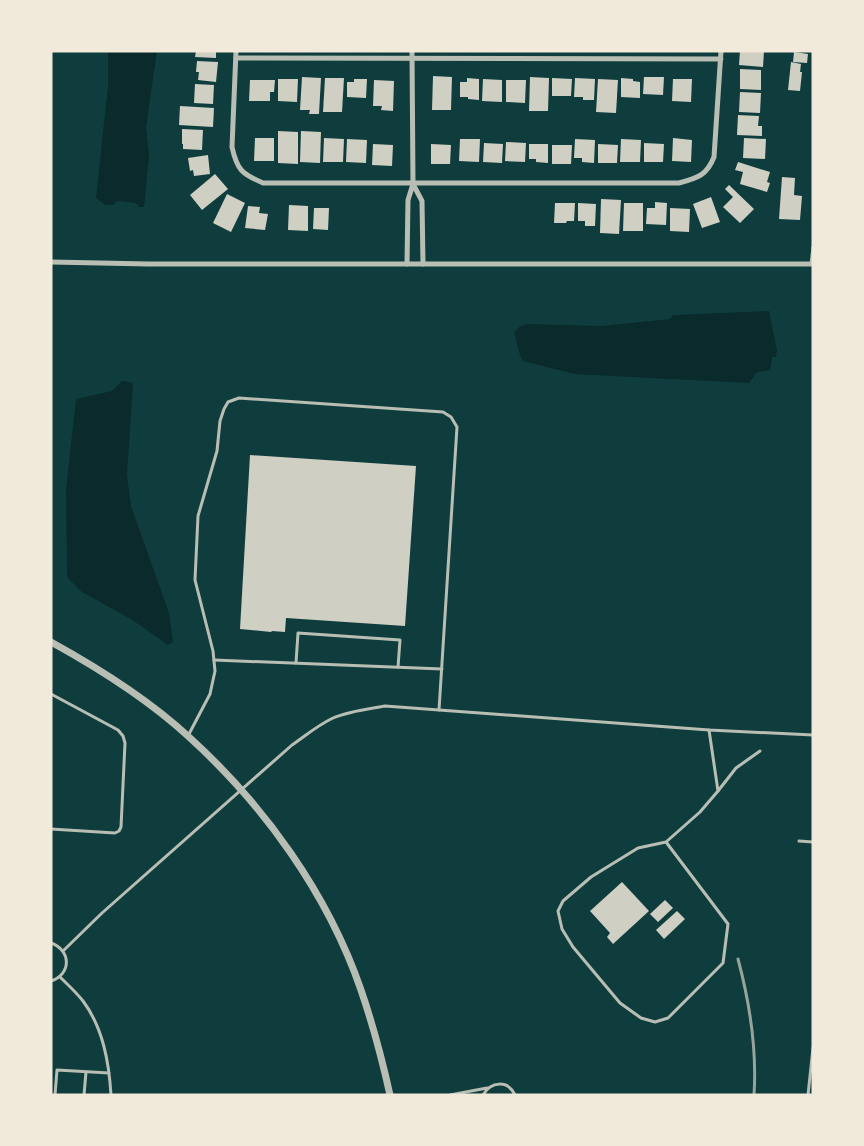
<svg xmlns="http://www.w3.org/2000/svg" width="864" height="1146" viewBox="0 0 864 1146" font-family="'PT Sans',sans-serif">
<style>
.water{fill:#0a2a2b}
.building{fill:#cfcfc3}
.lines{fill:none;stroke-linecap:round;stroke-linejoin:round}
.service{stroke:#b8beb3;stroke-width:3}
.minor{stroke:#b8beb3;stroke-width:5}
.tertiary{stroke:#b8beb3;stroke-width:7}
.rail{stroke:#97a49c;stroke-width:3}
</style>
<rect width="100%" height="100%" fill="#0f3d3e"/>
<g class="water">
<path d="M108 51H157L146 127 149 155 144 207H139L136 203 117 201 113 205H105L96 198 108 86Z"/>
<path d="M769 311 777 350 776 357H772L770 370 757 372 749 383 574 374 523 361 520 355 514 332 519 327 527 324 602 326 670 319 673 315Z"/>
<path d="M122 381 133 383 127 475 131 506 169 613 173 642 168 645 131 619 82 592 67 577 66 489 76 399 112 391Z"/>
</g>
<g class="building">
<path d="M196 51H216V58L195 57Z"/>
<path d="M740 51H764L763 67 739 65Z"/>
<path d="M794 52 808 54 807 63 793 62Z"/>
<path d="M197 61 218 62 216 82 198 80 199 72H196Z"/>
<path d="M791 62 801 64 800 72H802L800 91 788 90Z"/>
<path d="M740 69 761 70V90L740 89Z"/>
<path d="M433 76 452 77 451 110H432Z"/>
<path d="M302 77 321 78 319 114H309L310 110H300Z"/>
<path d="M530 77 549 78 548 111H529Z"/>
<path d="M644 77H664L663 95 643 94Z"/>
<path d="M325 78H344L342 112H323Z"/>
<path d="M467 78 479 79V100L468 99V97H460V82H467Z"/>
<path d="M552 78 572 79 571 96H552Z"/>
<path d="M575 78 595 79 594 100H583V97H574Z"/>
<path d="M621 78 633 79V81L640 82V98L621 97Z"/>
<path d="M278 79H298L297 102 278 101Z"/>
<path d="M354 79H367L366 98 347 97V82H354Z"/>
<path d="M483 79 502 80V102L482 101Z"/>
<path d="M598 79 618 80 616 113 596 112Z"/>
<path d="M673 79H692L691 102 672 101Z"/>
<path d="M250 80H275L274 92H270V101H249Z"/>
<path d="M374 80 394 81 393 111 381 110 382 106H373Z"/>
<path d="M506 80H526L525 103 506 102Z"/>
<path d="M195 84 214 85 213 104 194 103Z"/>
<path d="M740 92 761 93 760 113 739 112Z"/>
<path d="M180 106 214 108 213 127 179 125Z"/>
<path d="M738 115 759 116 758 126H762V136L737 135Z"/>
<path d="M182 129 203 130 202 150 183 149V144H182Z"/>
<path d="M278 131 298 132V164L278 163Z"/>
<path d="M301 131 321 132 320 163 300 162Z"/>
<path d="M255 138H274V161H254Z"/>
<path d="M324 138 344 139 343 162H323Z"/>
<path d="M673 138 692 140 691 162 672 161Z"/>
<path d="M744 138 766 139 765 159 743 158Z"/>
<path d="M347 139 367 140 366 163 346 162Z"/>
<path d="M460 139H480L479 162 459 161Z"/>
<path d="M575 139 595 140 594 163 582 162V158H574Z"/>
<path d="M621 139 641 140 640 162H620Z"/>
<path d="M506 142 526 143 525 162 505 161Z"/>
<path d="M484 143 503 144 502 163 483 162Z"/>
<path d="M644 143 664 144 663 162H644Z"/>
<path d="M373 144 393 145 392 166 372 165Z"/>
<path d="M431 144 451 145 450 164H431Z"/>
<path d="M529 144H548V163L536 162V159H529Z"/>
<path d="M598 144 618 145 617 163H598Z"/>
<path d="M552 145H572L571 164H552Z"/>
<path d="M208 155 210 174 194 176 193 170 190 171 188 158Z"/>
<path d="M738 162 770 172 767 182 770 183 767 192 740 184 743 172 735 170Z"/>
<path d="M215 174 228 189 202 210 190 195Z"/>
<path d="M782 177 795 178 794 195 802 196 800 220 779 219Z"/>
<path d="M729 185 754 209 740 223 723 207 733 197 725 189Z"/>
<path d="M227 194 245 203 231 232 213 223Z"/>
<path d="M711 197 720 222 702 228 693 204Z"/>
<path d="M601 199 621 200 619 234 600 233Z"/>
<path d="M655 202 667 203 666 225 646 224 647 208H655Z"/>
<path d="M555 203H575L574 221H567L566 223H554Z"/>
<path d="M578 203 596 204 595 226H585V221H578Z"/>
<path d="M624 203H643V231H623Z"/>
<path d="M289 205 308 206V231L288 230Z"/>
<path d="M248 206 260 207 259 213 268 214 265 230 245 228Z"/>
<path d="M314 208H329L328 230 313 229Z"/>
<path d="M670 208 690 209 689 232 670 231Z"/>
<path d="M250 455 416 466 405 626 286 618 285 632 272 631 271 632 240 629Z"/>
<path d="M622 882 649 911 613 944 607 937 610 933 590 911Z"/>
<path d="M665 900 673 908 658 922 650 914Z"/>
<path d="M677 911 685 919 664 939 656 930Z"/>
</g>
<g class="lines">
<g class="service">
<path d="M811 264 813 247"/>
<path d="M214 660 442 669"/>
<path d="M296 663 298 633 400 640 398 667"/>
<path d="M51 694 118 730 123 736 125 743 121 827 119 831 115 833 51 829"/>
<path d="M189 734 210 694 215 671 213 651 195 580 198 516 217 451 220 421 224 409 228 402 239 398 443 412 451 417 457 427 439 710"/>
<path d="M718 791 736 768 760 751"/>
<path d="M799 841 813 842"/>
<path d="M666 842 728 924 723 963 668 1018 655 1022 641 1018 620 1003 573 947 562 929 558 911 563 901 591 877 638 848 666 842 700 812 718 791 709 730"/>
<path d="M51 943C71 950 72 974 51 981"/>
<path d="M63 951 102 913 292 745C305 736 318 725 333 718 349 711 368 709 385 706L709 730 813 735"/>
<path d="M60 977C67 984 76 992 83 1001 103 1028 109 1062 111 1095"/>
<path d="M55 1095 57 1070 109 1073"/>
<path d="M84 1095 86 1072"/>
<path d="M450 1095 487 1088"/>
<path d="M483 1095C491 1081 508 1080 515 1095"/>
<path d="M808 1095 813 1048"/>
</g>
<g class="minor">
<path d="M236 51 232 147C237 170 242 174 263 183H679C698 178 707 175 714 157L721 51"/>
<path d="M412 51 413 184"/>
<path d="M236 58 721 59"/>
<path d="M51 262 148 264H813"/>
<path d="M407 264 408 200 413 184 422 201 423 264"/>
</g>
<path class="tertiary" d="M51 642C100 669 148 699 189 737 264 805 328 894 361 990 373 1025 382 1059 390 1095"/>
<path class="rail" d="M738 959C750 1004 757 1049 754 1095"/>
</g>
<rect width="864" height="1146" fill="none" stroke="#f1e9da" stroke-width="105"/>
</svg>
